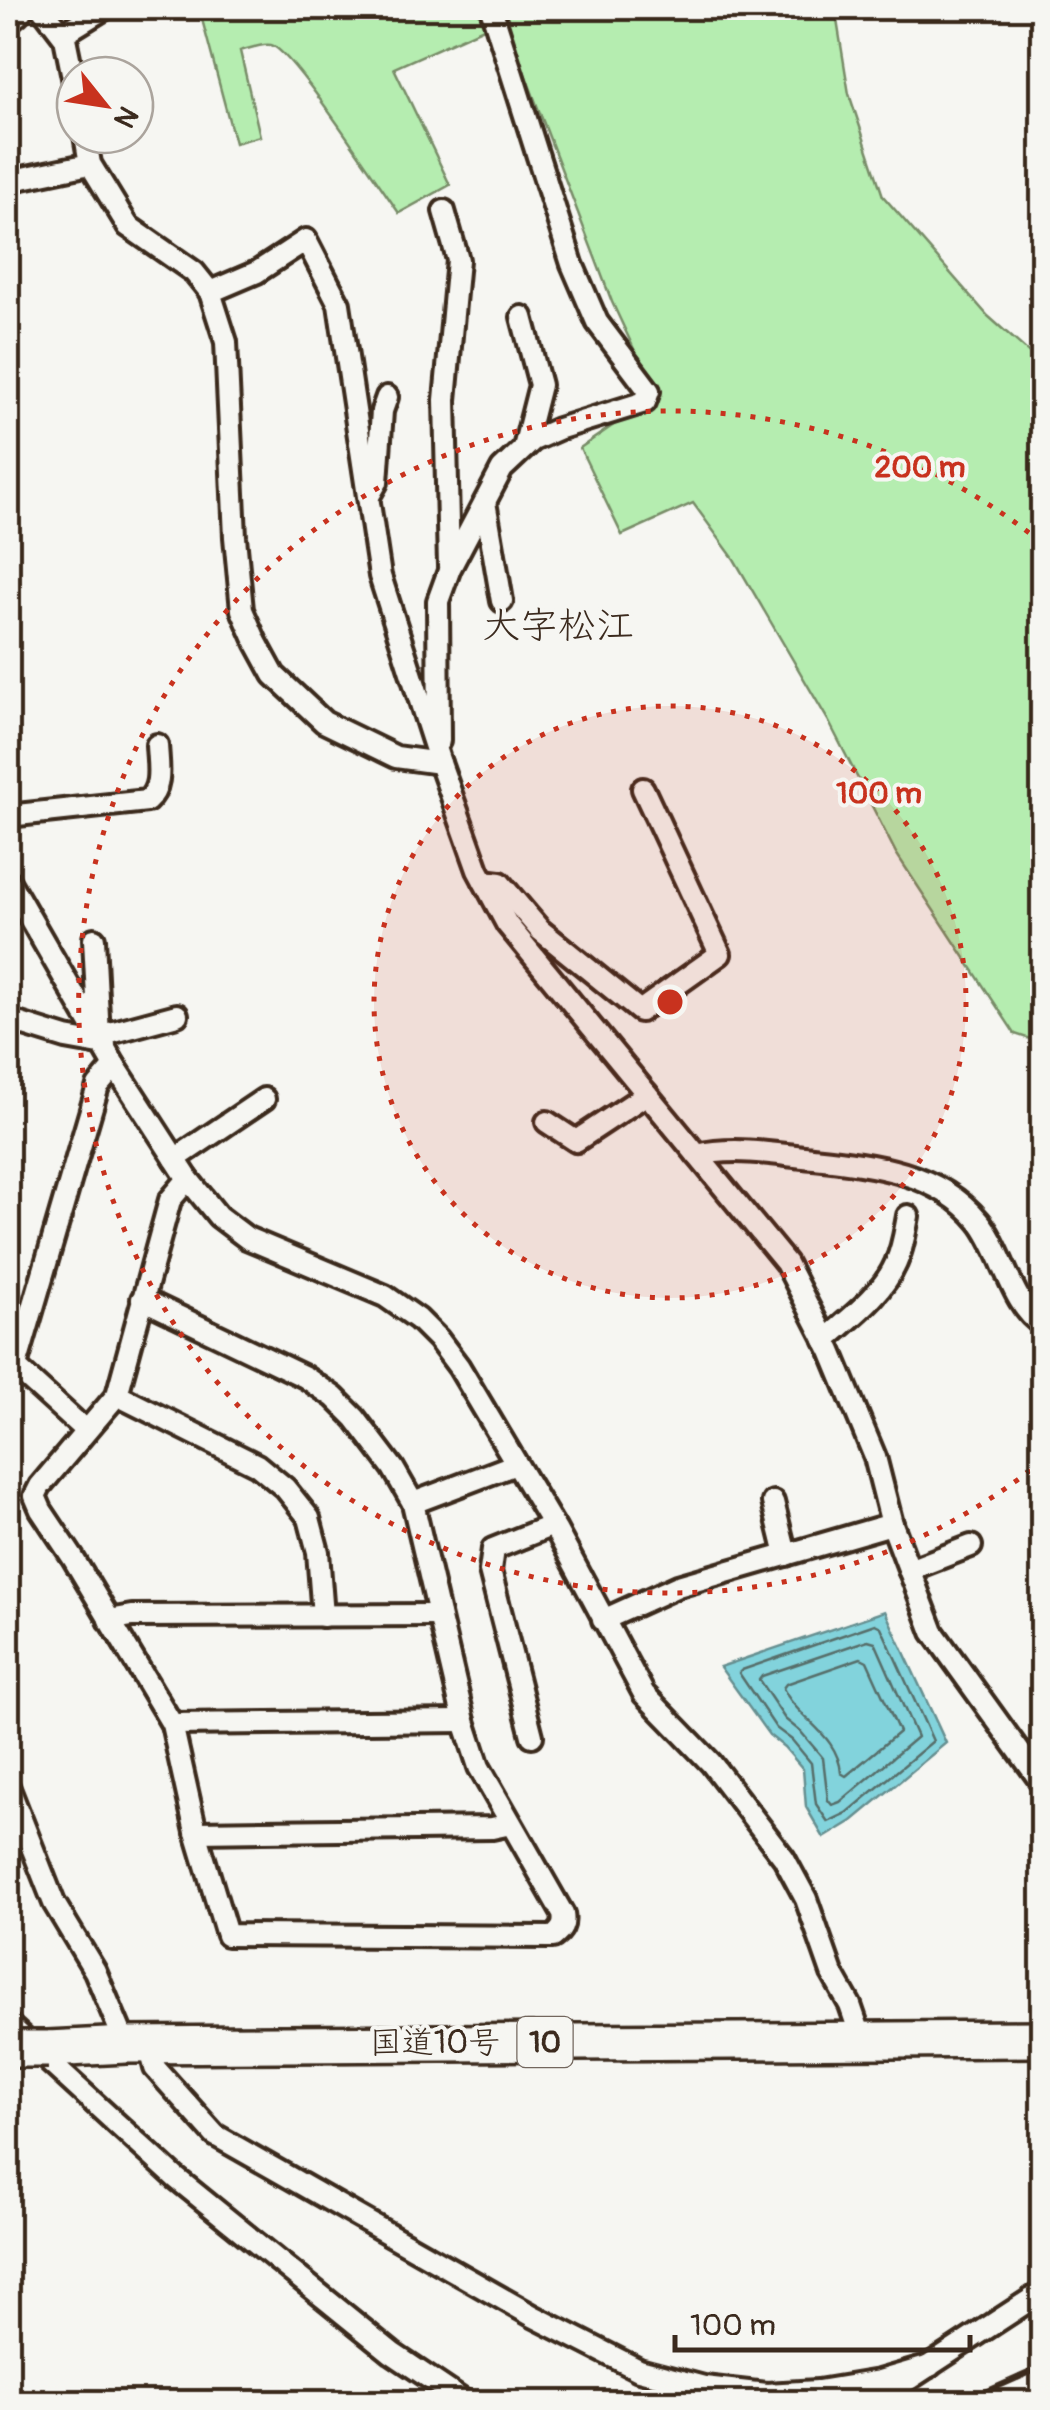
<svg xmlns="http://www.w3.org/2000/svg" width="1050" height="2410" viewBox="0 0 1050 2410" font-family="Pangolin,'Klee One',sans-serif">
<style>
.green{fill:#b5edb0;stroke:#788c67;stroke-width:2.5}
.water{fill:#82d3dc;stroke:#668f90;stroke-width:2.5}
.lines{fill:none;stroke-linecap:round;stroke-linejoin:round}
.shore{stroke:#576e6a;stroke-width:2.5}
.street-casing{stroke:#3b2a1e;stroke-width:28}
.highway-casing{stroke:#3b2a1e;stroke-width:42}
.street{stroke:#f6f6f2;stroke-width:20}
.highway{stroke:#f6f6f2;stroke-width:35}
.rail{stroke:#3b2a1e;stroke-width:6}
.highway-bridge-casing{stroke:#3b2a1e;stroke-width:42;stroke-linecap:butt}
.highway-bridge{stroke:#f6f6f2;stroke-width:35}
.ring{fill:none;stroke:#c8321e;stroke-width:5;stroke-dasharray:5 10}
.labels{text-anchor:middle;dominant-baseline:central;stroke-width:8;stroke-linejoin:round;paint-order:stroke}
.shield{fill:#f6f6f2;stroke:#73675e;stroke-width:2.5}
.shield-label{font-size:30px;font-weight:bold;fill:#3b2a1e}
.street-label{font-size:32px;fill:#3b2a1e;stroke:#f6f6f2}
.quarter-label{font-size:38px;fill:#3b2a1e;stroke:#f6f6f2}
.centre{fill:#c8321e;stroke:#f6f6f2;stroke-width:5}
.ring-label{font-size:30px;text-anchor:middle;font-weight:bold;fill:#c8321e;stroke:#f6f6f2;stroke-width:8;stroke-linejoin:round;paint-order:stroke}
</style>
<rect width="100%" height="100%" fill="#f6f6f2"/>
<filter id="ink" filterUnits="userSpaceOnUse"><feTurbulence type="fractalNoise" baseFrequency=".01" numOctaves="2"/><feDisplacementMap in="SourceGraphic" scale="20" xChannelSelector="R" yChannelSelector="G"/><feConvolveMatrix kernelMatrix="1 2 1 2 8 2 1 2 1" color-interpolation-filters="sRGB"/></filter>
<g filter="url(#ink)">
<path class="green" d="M199 8H835L849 94 883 196 988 316 1034 357 1042 369V1043L1015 1034 896 853 828 720 734 559 693 503 622 535 580 448 656 396 612 302 504 19 394 68 450 185 399 213C381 188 291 49 271 45 262 43 249 49 240 51L260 136 235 143Z"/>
<path class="water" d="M885 1611 946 1743 852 1821 824 1838 806 1807 803 1769 784 1747 769 1735 720 1667Z"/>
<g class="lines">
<g class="shore">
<path d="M875 1624 881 1627 933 1741 847 1813 828 1822 816 1804 811 1763 792 1740 776 1728 739 1673 742 1670Z"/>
<path d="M868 1640 875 1642 917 1737 840 1802 832 1805 828 1800 823 1758 801 1732 785 1719 759 1680 762 1676Z"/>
<path d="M861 1658 867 1661 899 1732 846 1776 841 1773C838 1734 798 1720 783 1688L786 1684Z"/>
</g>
<g class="street-casing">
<g id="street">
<path d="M42 8 65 38 75 87"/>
<path d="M63 34 105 8"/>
<path d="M85 135 90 164 128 226 194 272 210 292 226 342 235 537 242 610 256 642 274 675 324 722 396 757 440 763"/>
<path d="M8 181 90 164"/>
<path d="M444 211 458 260 445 400 449 566"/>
<path d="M210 292 257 272 306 240 339 304 380 576 440 763 478 870 507 924 786 1263 831 1351 875 1457 892 1524 933 1632 1042 1783"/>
<path d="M522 317 540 385 524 448"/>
<path d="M369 496 377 482 382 411 387 397"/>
<path d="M485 502 502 601"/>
<path d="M439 741 438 601 450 568 502 469 533 440 558 429 645 402 649 391 597 322 572 264 491 8"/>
<path d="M8 816 147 801C163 787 158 766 157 745"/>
<path d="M8 880 115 1066 188 1179 218 1216 247 1238 385 1296 418 1319 438 1339 459 1367 556 1530 644 1694 711 1763 784 1858 806 1899 832 1973 850 2005 862 2040"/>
<path d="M484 881 500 883 540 930 640 1011 720 954 643 789"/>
<path d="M94 939 99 1036 177 1015"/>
<path d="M8 1020 66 1038 105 1045"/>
<path d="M547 1122 576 1141 647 1094"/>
<path d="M697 1155C733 1147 767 1153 804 1157 866 1164 936 1169 979 1221 1002 1248 1012 1307 1042 1324"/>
<path d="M175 1159 264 1099"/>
<path d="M142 1299 305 1377 334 1397 355 1418 393 1468 413 1503 464 1721 479 1767 563 1914C565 1925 562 1930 553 1937L227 1935 196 1832 172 1724 73 1558 41 1510 35 1496 40 1486 117 1395 170 1200 188 1179"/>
<path d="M825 1340C851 1317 882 1295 896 1263 903 1248 905 1232 908 1216"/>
<path d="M8 1360 86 1431"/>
<path d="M16 1366 98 1086 115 1066"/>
<path d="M117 1395 257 1465 285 1488 309 1518 318 1552 323 1616"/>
<path d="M773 1502 786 1555"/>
<path d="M413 1503 516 1464"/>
<path d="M909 1570 971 1546"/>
<path d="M109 1620 132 1616 439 1615"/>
<path d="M603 1620 678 1586 892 1524"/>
<path d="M172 1724 464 1721"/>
<path d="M532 1736 490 1571 493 1549 553 1525"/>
<path d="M8 1786 54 1903 95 1971 126 2045"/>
<path d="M196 1832 492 1828 511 1824"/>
<path d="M8 2024 176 2178 392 2353 465 2402"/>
<path d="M149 2045 155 2068 215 2135 533 2316 639 2370 704 2387 766 2394 818 2391 879 2381 930 2366"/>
<path d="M874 2402 1042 2292"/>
</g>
</g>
<g class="highway-casing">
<g id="highway">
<path d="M8 13 14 8"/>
<path d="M48 2049 126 2045 1042 2039"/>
</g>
</g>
<use href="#street" class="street"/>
<use href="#highway" class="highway"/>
<path class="rail" d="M963 2402 1042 2367"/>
<g class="highway-bridge-casing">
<path id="highway-bridge" d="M8 2049H48"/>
</g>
<use href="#highway-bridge" class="highway-bridge"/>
</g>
</g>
<circle cx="670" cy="1002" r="296" fill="#c8321e" fill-opacity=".12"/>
<g class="ring">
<circle cx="670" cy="1002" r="296"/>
<path d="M1042 1461A591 591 0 1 1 1042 543"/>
</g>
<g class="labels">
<rect class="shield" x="517.5" y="2017" width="55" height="50" rx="8"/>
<g class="shield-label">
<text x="545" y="2042">10</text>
</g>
<g class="street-label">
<text x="435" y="2043">国道10号</text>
</g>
<g class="quarter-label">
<text x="558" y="626">大字松江</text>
</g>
</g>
<circle cx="670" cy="1002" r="15" class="centre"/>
<g class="ring-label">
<text x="920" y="477">200 m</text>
<text x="879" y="803">100 m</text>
</g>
<rect width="1050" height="2410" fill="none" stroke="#f6f6f2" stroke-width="40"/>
<rect x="20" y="20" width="1010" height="2370" fill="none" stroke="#3b2a1e" stroke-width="4" filter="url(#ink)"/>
<g transform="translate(105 105) rotate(120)"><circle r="48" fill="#f6f6f2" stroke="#aba49d" stroke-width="2.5"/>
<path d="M0-8L18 38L0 25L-18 38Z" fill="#c8321e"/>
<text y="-15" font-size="28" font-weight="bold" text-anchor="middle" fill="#3b2a1e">N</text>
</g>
<path d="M675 2335v15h295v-15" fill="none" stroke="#3b2a1e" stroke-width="5"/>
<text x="690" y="2335" font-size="30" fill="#3b2a1e" stroke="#f6f6f2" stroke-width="8" paint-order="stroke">100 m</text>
</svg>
